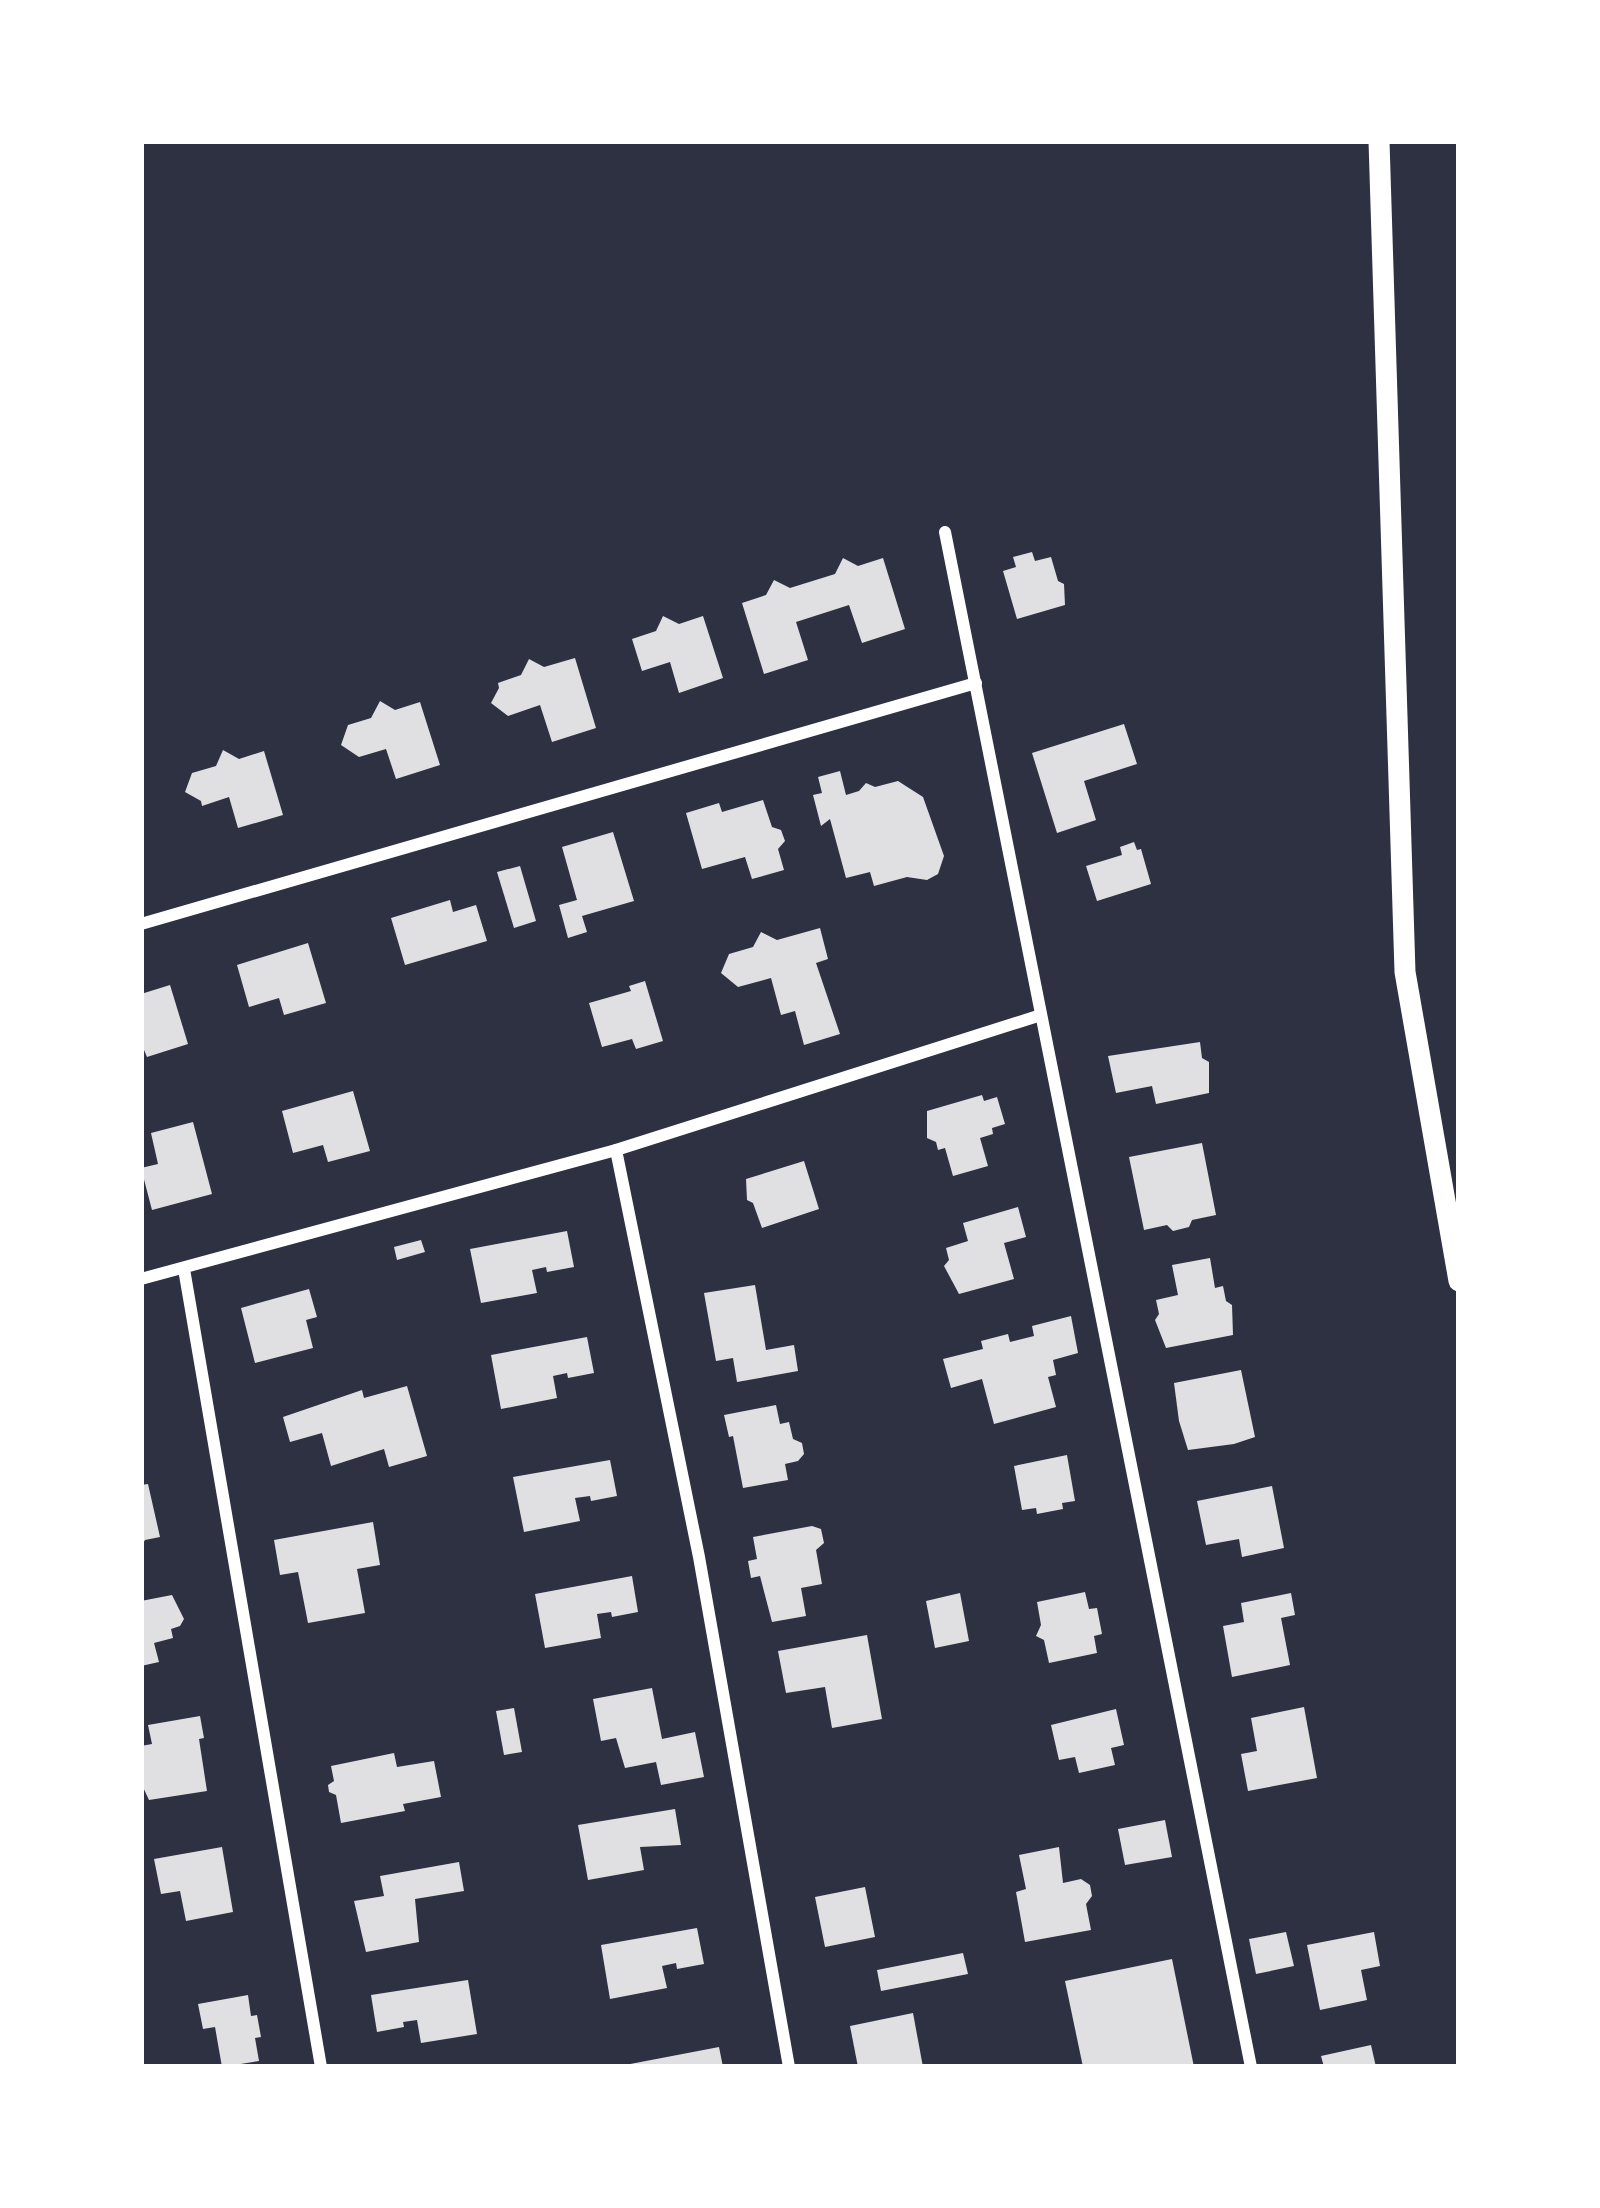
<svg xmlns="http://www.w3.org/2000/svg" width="1600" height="2208" viewBox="0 0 1600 2208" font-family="'Archivo Narrow',sans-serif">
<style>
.building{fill:#e0e0e3}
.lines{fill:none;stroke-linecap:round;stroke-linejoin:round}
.minor{stroke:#fff;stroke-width:12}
.tertiary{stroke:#fff;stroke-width:21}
</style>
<rect width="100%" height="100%" fill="#2d3142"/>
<g class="building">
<path d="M1032 552 1035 561 1051 557 1058 581 1064 584 1065 605 1017 619 1003 571 1016 567 1013 557Z"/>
<path d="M843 558 858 566 883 558 905 629 862 643 849 605 796 622 808 660 764 674 742 603 766 595 774 580 790 588 835 574Z"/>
<path d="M663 616 679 624 703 616 723 678 679 693 670 662 642 671 632 639 656 631Z"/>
<path d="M575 658 596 728 552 742 540 705 508 716 491 703 499 688 498 683 521 675 529 659 544 667Z"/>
<path d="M380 701 395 710 420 702 440 765 396 779 386 749 359 757 341 745 348 725 371 718Z"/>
<path d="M1124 724 1137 764 1084 781 1096 820 1057 833 1032 753Z"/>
<path d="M223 750 239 759 264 751 283 815 238 828 229 797 202 806 201 801 185 792 192 773 216 766Z"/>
<path d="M840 771 846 795 859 791 866 783 875 787 898 781 923 797 944 856 938 874 927 880 907 877 874 886 870 872 846 878 830 819 821 826 813 795 822 793 818 777Z"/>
<path d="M763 800 772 827 781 830 785 841 778 849 784 870 752 879 745 857 702 869 686 813 719 803 722 812Z"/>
<path d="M613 832 634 901 582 916 587 932 568 938 559 905 577 900 562 847Z"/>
<path d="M1134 842 1137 850 1141 849 1151 884 1097 901 1086 866 1122 855 1120 847Z"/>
<path d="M520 866 536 921 514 928 497 872Z"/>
<path d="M450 900 453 912 476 905 487 941 405 965 391 918Z"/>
<path d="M820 928 828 959 816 963 840 1034 804 1045 795 1011 781 1015 771 978 738 987 721 973 729 954 753 947 761 932 777 940Z"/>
<path d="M308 943 326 1003 284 1015 279 998 249 1007 237 965Z"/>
<path d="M645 981 663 1041 636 1049 632 1039 602 1047 589 1003 631 991 629 986Z"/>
<path d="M170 985 188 1044 147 1057 141 1043V994Z"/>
<path d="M1200 1042 1202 1058 1209 1062V1093L1156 1104 1152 1086 1116 1093 1108 1056Z"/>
<path d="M353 1091 370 1151 328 1162 323 1145 293 1153 282 1111Z"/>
<path d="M982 1095 984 1101 997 1097 1005 1124 992 1128 993 1134 980 1138 988 1166 953 1176 945 1148 938 1150 936 1142 927 1138V1111Z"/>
<path d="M193 1122 212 1194 152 1210 141 1168 158 1164 151 1133Z"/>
<path d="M1202 1143 1216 1215 1192 1220 1189 1227 1173 1231 1167 1225 1144 1230 1129 1157Z"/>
<path d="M804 1161 819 1209 762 1228 753 1203 747 1200 746 1179Z"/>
<path d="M1018 1207 1026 1237 1004 1243 1014 1279 959 1294 944 1266 949 1260 946 1248 968 1241 963 1223Z"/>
<path d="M567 1231 574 1267 547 1272 546 1267 532 1270 537 1293 481 1303 470 1249Z"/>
<path d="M421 1240 425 1252 397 1260 394 1247Z"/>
<path d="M1210 1258 1215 1288 1223 1286 1226 1301 1232 1305 1233 1335 1166 1348 1155 1320 1159 1314 1156 1300 1178 1295 1172 1265Z"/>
<path d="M755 1285 766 1350 794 1345 798 1371 737 1382 733 1358 716 1361 704 1293Z"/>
<path d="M309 1289 317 1317 306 1320 313 1348 255 1363 241 1308Z"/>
<path d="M1071 1316 1078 1353 1053 1360 1056 1375 1048 1377 1056 1407 994 1424 982 1379 951 1388 943 1359 983 1349 981 1341 1008 1334 1010 1342 1034 1336 1032 1326Z"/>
<path d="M587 1337 594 1373 568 1378 567 1373 553 1376 557 1398 501 1409 491 1355Z"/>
<path d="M1241 1370 1255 1437 1234 1444 1188 1450 1179 1421 1174 1383Z"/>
<path d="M407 1386 427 1456 389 1467 384 1449 331 1466 322 1433 290 1442 283 1417 362 1390 364 1398Z"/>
<path d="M776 1405 780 1424 789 1422 793 1439 802 1443 804 1454 798 1461 785 1464 788 1480 743 1488 733 1436 729 1437 724 1415Z"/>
<path d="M1067 1455 1075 1501 1062 1503 1063 1509 1037 1514 1036 1508 1022 1510 1014 1466Z"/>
<path d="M610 1460 617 1496 591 1501 590 1496 575 1498 580 1521 524 1532 513 1477Z"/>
<path d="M148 1484 160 1537 145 1540 141 1547V1485Z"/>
<path d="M1272 1486 1284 1548 1242 1557 1239 1539 1206 1545 1197 1501Z"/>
<path d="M373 1522 380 1565 357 1569 365 1613 308 1623 298 1572 280 1575 274 1540Z"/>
<path d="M812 1526 821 1529 824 1543 816 1550 822 1584 801 1588 806 1616 772 1622 760 1576 751 1578 748 1561 757 1559 753 1537Z"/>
<path d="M632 1576 638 1612 612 1617 611 1612 597 1614 601 1638 545 1648 535 1594Z"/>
<path d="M1085 1592 1089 1609 1097 1608 1102 1634 1094 1636 1097 1653 1049 1663 1044 1640 1036 1636 1041 1625 1037 1602Z"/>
<path d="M960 1593 969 1641 935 1648 926 1601Z"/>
<path d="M1291 1593 1295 1615 1281 1618 1290 1665 1232 1677 1223 1626 1244 1622 1241 1603Z"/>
<path d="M172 1595 184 1619 180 1626 171 1629 173 1638 154 1643 159 1662 141 1666V1601Z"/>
<path d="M867 1635 882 1719 832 1728 825 1687 786 1693 778 1651Z"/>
<path d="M652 1688 662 1739 695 1732 704 1777 661 1785 656 1762 625 1768 616 1738 601 1741 593 1699Z"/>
<path d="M1304 1707 1317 1778 1248 1791 1241 1754 1257 1751 1251 1718Z"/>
<path d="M514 1708 522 1752 504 1755 496 1711Z"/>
<path d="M1116 1709 1124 1745 1111 1748 1115 1765 1079 1773 1075 1757 1059 1760 1051 1725Z"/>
<path d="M200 1716 204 1738 199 1739 207 1791 149 1800 141 1783V1746L152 1744 148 1725Z"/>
<path d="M394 1753 397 1767 434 1761 441 1797 403 1804 405 1811 341 1823 336 1795 329 1792 328 1785 334 1781 331 1766Z"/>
<path d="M675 1809 681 1845 640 1847 644 1870 588 1880 578 1825Z"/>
<path d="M1165 1820 1172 1857 1125 1865 1118 1829Z"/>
<path d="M222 1847 233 1912 186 1921 180 1891 161 1894 154 1859Z"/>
<path d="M1059 1847 1063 1883 1081 1879 1090 1885 1092 1896 1086 1904 1091 1930 1025 1942 1016 1892 1026 1889 1019 1855Z"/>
<path d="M459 1862 464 1891 415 1899 419 1942 366 1952 354 1901 384 1896 380 1876Z"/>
<path d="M865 1887 875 1937 825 1947 815 1897Z"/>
<path d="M697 1928 704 1964 677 1969 676 1963 662 1966 667 1988 610 1999 601 1945Z"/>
<path d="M1286 1932 1294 1966 1256 1974 1249 1939Z"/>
<path d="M1374 1932 1380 1966 1361 1970 1367 2000 1320 2010 1307 1945Z"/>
<path d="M963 1953 968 1974 881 1991 877 1970Z"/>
<path d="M1172 1959 1194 2067H1083L1065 1981Z"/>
<path d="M468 1980 477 2034 421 2043 417 2020 403 2022 404 2027 377 2032 371 1995Z"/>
<path d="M248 1995 251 2016 257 2015 261 2037 255 2038 259 2061 222 2067 215 2027 203 2029 198 2004Z"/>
<path d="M913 2013 923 2067H858L850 2026Z"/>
<path d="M1371 2045 1376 2067H1324L1321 2056Z"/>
<path d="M719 2047 723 2067H625V2065Z"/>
</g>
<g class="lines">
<g class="minor">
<path d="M945 532 1251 2067"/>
<path d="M141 924 976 683"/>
<path d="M616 1150 699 1557 789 2067"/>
<path d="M184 1269 321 2067"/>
<path d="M141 1279 616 1150 1041 1015"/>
</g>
<path class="tertiary" d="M1379 141 1405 972 1459 1281"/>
</g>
<rect width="1600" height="2208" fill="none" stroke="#ffffff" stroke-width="288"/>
</svg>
